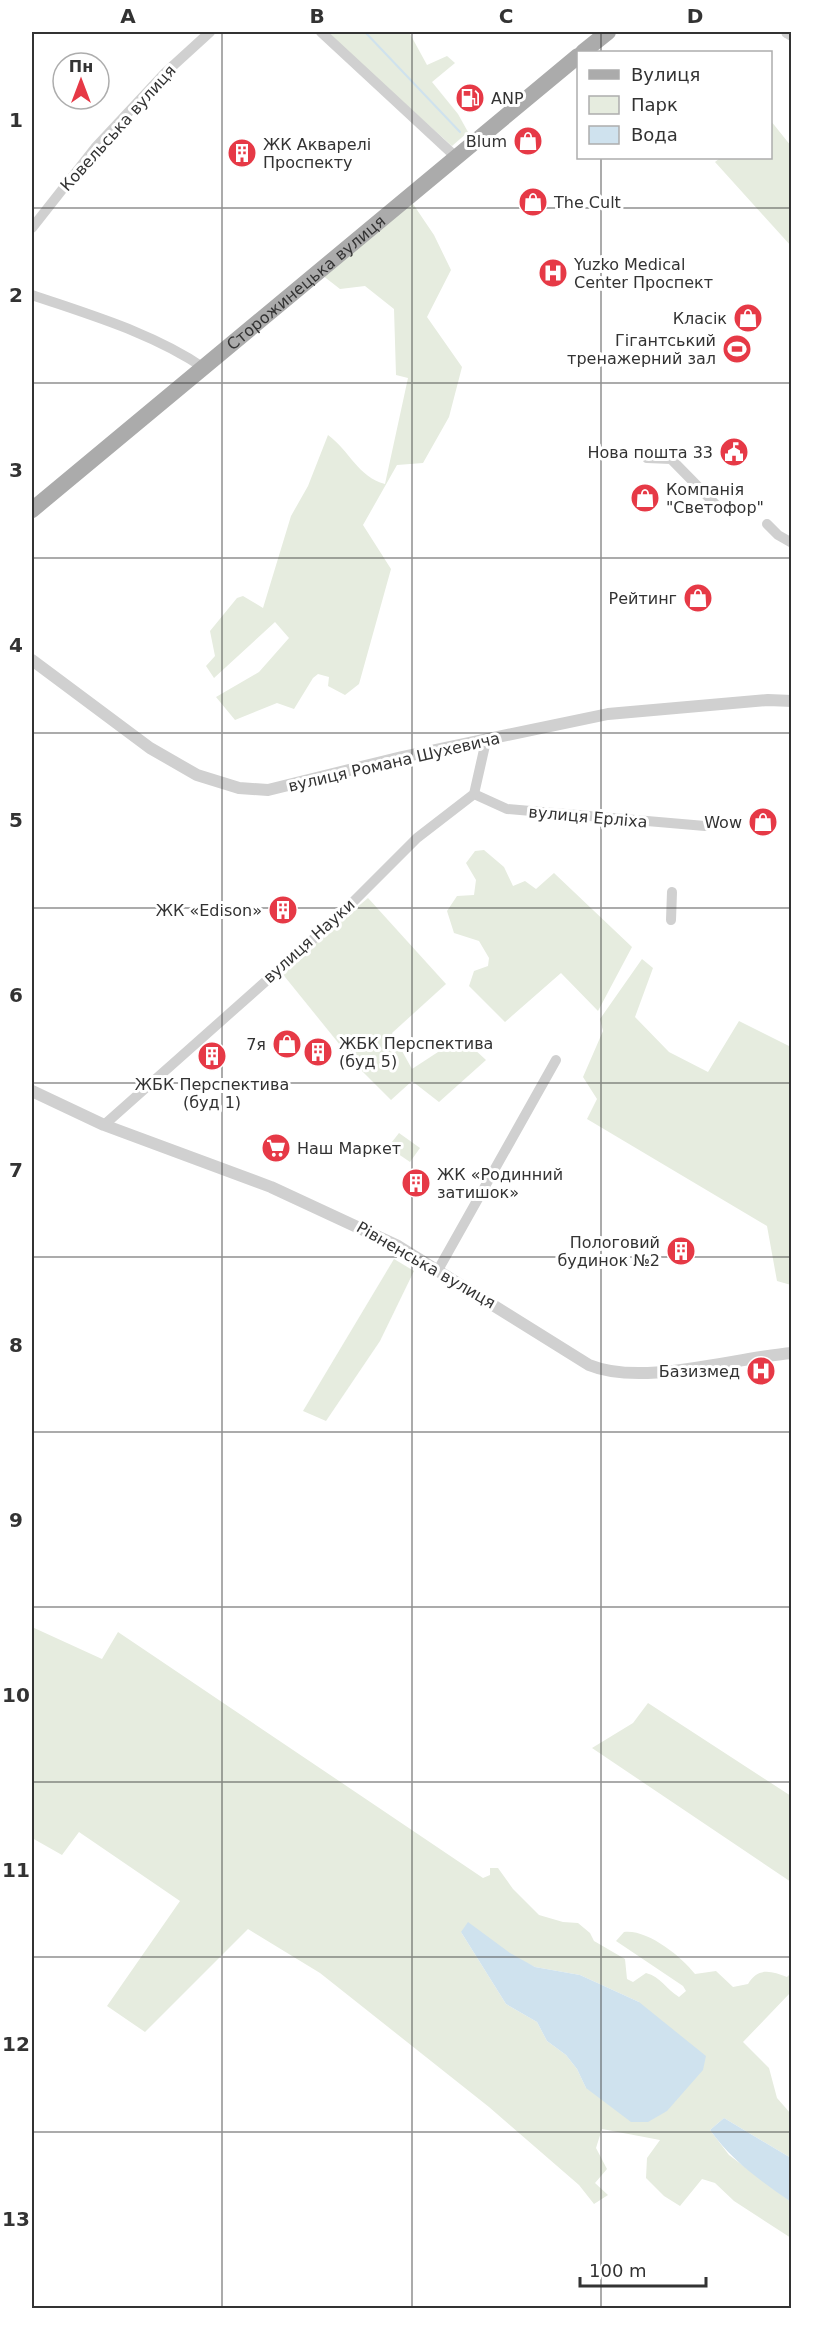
<svg xmlns="http://www.w3.org/2000/svg" width="823" height="2340" viewBox="0 0 823 2340" font-family="'DejaVu Sans',sans-serif">
<style>
.green{fill:#e6ecdf;fill-rule:evenodd}
.water{fill:#cfe2ee}
.lines{fill:none;stroke-linecap:round;stroke-linejoin:round}
.stream{stroke:#cfe2ee;stroke-width:2}
.minor{stroke:#d0d0d0;stroke-width:10}
.tertiary{stroke:#d0d0d0;stroke-width:12}
.primary{stroke:#ababab;stroke-width:16}
.grid{fill:none;stroke:#333;stroke-width:1.5;stroke-opacity:0.55}
.labels{text-anchor:middle;dominant-baseline:central;stroke-width:6;stroke-linejoin:round;paint-order:stroke}
.poi-label{font-size:16px;fill:#333;stroke:#fff;text-anchor:end}
.street-label{font-size:16px;fill:#333;stroke:#fff}
.neatline{fill:none;stroke:#333;stroke-width:2}
.grid-label{font-size:20px;text-anchor:middle;font-weight:bold;fill:#333}
</style>
<rect width="100%" height="100%" fill="#fff"/>
<g class="green">
<path d="M325 32H409L427 65 447 56 455 63 432 82 458 114 468 132 452 146Z"/>
<path d="M771 121 791 146V246L715 162 720 158H770Z"/>
<path d="M411 201 434 235 451 270 427 317 462 367 449 417 423 463 397 465 363 525 391 569 359 684 345 695 328 686 329 677 318 674 313 678 294 709 277 703 235 720 216 697 259 672 289 638 275 622 214 678 206 666 215 656 210 631 237 598 243 596 263 608 291 516 308 486 328 435C349 450 358 477 385 484L408 378 396 375 394 309 365 286 340 289 322 275Z"/>
<path d="M484 850 504 867 513 886 525 881 536 889 554 873 632 947 598 1011 561 973 505 1022 469 986 474 971 488 966 489 958 479 941 454 933 447 911 457 896 474 895 476 880 466 863 475 851Z"/>
<path d="M368 898 446 984 392 1033 412 1069 461 1037 486 1060 439 1102 412 1081 391 1100 357 1066 281 972Z"/>
<path d="M642 959 653 968 635 1017 669 1052 708 1072 739 1021 791 1047V1285L777 1281 767 1226 587 1119 597 1099 583 1077 603 1031 600 1019Z"/>
<path d="M399 1133 420 1148 410 1162 388 1147Z"/>
<path d="M394 1259 414 1271 380 1341 326 1421 303 1411Z"/>
<path d="M32 1627 102 1659 118 1632 483 1878 490 1875V1868H498L513 1889 539 1915 563 1922 578 1923 590 1933 594 1941 625 1959 627 1979 633 1982 646 1973C661 1977 666 1989 679 1997L686 1991 683 1986 616 1941 624 1932C647 1929 681 1956 695 1974L716 1971 733 1987 748 1984C758 1967 771 1971 787 1977L791 1973V1992L743 2042 769 2068 777 2098 791 2114V2158L724 2118 710 2130 729 2155 791 2202V2238L734 2201 715 2183 702 2179 680 2206 664 2196 646 2178 647 2158 660 2140 602 2129 596 2148 607 2169 595 2183 608 2195 594 2204 579 2185 489 2107 320 1973 248 1929 145 2032 107 2006 180 1901 79 1832 62 1855 32 1838ZM461 1932 535 1967 580 1975 639 2002 586 2088 577 2069 566 2055 547 2041 537 2022 506 2004Z"/>
<path d="M648 1703 791 1796V1882L592 1748 633 1723Z"/>
</g>
<g class="water">
<path d="M468 1922 510 1953 535 1967 580 1975 639 2002 706 2056 703 2070 667 2111 648 2122H631L586 2088 577 2069 566 2055 547 2041 537 2022 506 2004 461 1932Z"/>
<path d="M724 2118 791 2158V2202C761 2181 732 2161 710 2130Z"/>
</g>
<g class="lines">
<path class="stream" d="M365 32 460 132"/>
<g class="minor">
<path d="M321 32 457 158"/>
<path d="M32 228 95 148 165 73 210 32"/>
<path d="M32 295C90 315 153 333 204 368"/>
<path d="M647 458 671 459 720 509"/>
<path d="M767 524 778 535 792 543"/>
<path d="M474 794 507 809 705 826"/>
<path d="M671 920 672 892"/>
<path d="M104 1125 337 918 417 838 474 794 486 741"/>
<path d="M438 1270 556 1060"/>
</g>
<g class="tertiary">
<path d="M787 32 792 35"/>
<path d="M32 660 150 748 197 775 239 788 268 790 402 757 608 714 768 700 792 701"/>
<path d="M32 1091 104 1125 271 1187 398 1246 589 1365C642 1387 733 1358 792 1353"/>
</g>
<g class="primary">
<path d="M583 52 608 32"/>
<path id="s1" d="M32 510 578 56"/>
</g>
</g>
<path class="grid" d="M222 32V2308M412 32V2308M601 32V52M601 158V2308M32 208H792M32 383H792M32 558H792M32 733H792M32 908H792M32 1083H792M32 1257H792M32 1432H792M32 1607H792M32 1782H792M32 1957H792M32 2132H792"/>
<defs>
<g id="fuel-disc" transform="scale(1.5)"><circle r="9.5" fill="#e63946" stroke="#fff"/><path d="M-5.5-6h7V0h2V4h1.3V-2.5L3-4.5l.8-.8L6-3V5H2.5V1h-1V6h-7ZM-4.2-4.7v3.2H.2V-4.7Z" fill="#fff"/></g>
<g id="shop-disc" transform="scale(1.5)"><circle r="9.5" fill="#e63946" stroke="#fff"/><path d="M-5-2.5h2.3a2.7 3.5 0 0 1 5.4 0H5L5.5 6h-11ZM-1.5-2.5h3a1.5 2.3 0 0 0-3 0Z" fill="#fff"/></g>
<g id="building-disc" transform="scale(1.5)"><circle r="9.5" fill="#e63946" stroke="#fff"/><path d="M-4-6H4V6H1V3H-1V6H-4ZM-2.5-4.3h1.7v1.8h-1.7ZM.8-4.3h1.7v1.8H.8ZM-2.5-1h1.7V.8h-1.7ZM.8-1h1.7V.8H.8Z" fill="#fff"/></g>
<g id="hospital-disc" transform="scale(1.5)"><circle r="9.5" fill="#e63946" stroke="#fff"/><path d="M-5-5h3v3.5h4V-5h3V5h-3V1.5h-4V5h-3Z" fill="#fff"/></g>
<g id="stadium-disc" transform="scale(1.5)"><circle r="9.5" fill="#e63946" stroke="#fff"/><path d="M0-5a6.5 5 0 1 0 0 10a6.5 5 0 1 0 0-10ZM-3.5-1.8h7v3.6h-7Z" fill="#fff"/></g>
<g id="civic-disc" transform="scale(1.5)"><circle r="9.5" fill="#e63946" stroke="#fff"/><path d="M-.6-6.5H3V-4.5H.6V-3L4-1V1h2V6H-6V1h2V-1L-.6-3ZM-1.2 2.5V6h2.4V2.5Z" fill="#fff"/></g>
<g id="supermarket-disc" transform="scale(1.5)"><circle r="9.5" fill="#e63946" stroke="#fff"/><path d="M-6-5.5h2.5l.6 2H6L4.5 2H-2.5L-4.4-4H-6ZM-1.5 3.2a1.3 1.3 0 1 0 .1 0ZM3 3.2a1.3 1.3 0 1 0 .1 0Z" fill="#fff"/></g>
</defs>
<g fill-rule="evenodd">
<use href="#fuel-disc" x="470" y="98"/>
<use href="#shop-disc" x="528" y="141"/>
<use href="#building-disc" x="242" y="153"/>
<use href="#shop-disc" x="533" y="202"/>
<use href="#hospital-disc" x="553" y="273"/>
<use href="#shop-disc" x="748" y="318"/>
<use href="#stadium-disc" x="737" y="349"/>
<use href="#civic-disc" x="734" y="452"/>
<use href="#shop-disc" x="645" y="498"/>
<use href="#shop-disc" x="698" y="598"/>
<use href="#shop-disc" x="763" y="822"/>
<use href="#building-disc" x="283" y="910"/>
<use href="#shop-disc" x="287" y="1044"/>
<use href="#building-disc" x="318" y="1052"/>
<use href="#building-disc" x="212" y="1056"/>
<use href="#supermarket-disc" x="276" y="1148"/>
<use href="#building-disc" x="416" y="1183"/>
<use href="#building-disc" x="681" y="1251"/>
<use href="#hospital-disc" x="761" y="1371"/>
</g>
<g class="labels">
<g class="poi-label">
<text x="491" y="98" text-anchor="start">ANP</text>
<text x="507" y="141">Blum</text>
<text x="263" y="144" text-anchor="start">ЖК Акварелі<tspan x="263" dy="18">Проспекту</tspan></text>
<text x="554" y="202" text-anchor="start">The Cult</text>
<text x="574" y="264" text-anchor="start">Yuzko Medical<tspan x="574" dy="18">Center Проспект</tspan></text>
<text x="727" y="318">Класік</text>
<text x="716" y="340">Гігантський<tspan x="716" dy="18">тренажерний зал</tspan></text>
<text x="713" y="452">Нова пошта 33</text>
<text x="666" y="489" text-anchor="start">Компанія<tspan x="666" dy="18">"Светофор"</tspan></text>
<text x="677" y="598">Рейтинг</text>
<text x="742" y="822">Wow</text>
<text x="262" y="910">ЖК «Edison»</text>
<text x="339" y="1043" text-anchor="start">ЖБК Перспектива<tspan x="339" dy="18">(буд 5)</tspan></text>
<text x="266" y="1044">7я</text>
<text x="212" y="1084" text-anchor="middle">ЖБК Перспектива<tspan x="212" dy="18">(буд 1)</tspan></text>
<text x="297" y="1148" text-anchor="start">Наш Маркет</text>
<text x="437" y="1174" text-anchor="start">ЖК «Родинний<tspan x="437" dy="18">затишок»</tspan></text>
<text x="660" y="1242">Пологовий<tspan x="660" dy="18">будинок №2</tspan></text>
<text x="740" y="1371">Базизмед</text>
</g>
<g class="street-label">
<text transform="translate(118 128) rotate(-48)">Ковельська вулиця</text>
<text stroke="none"><textPath href="#s1" startOffset="356">Сторожинецька вулиця</textPath></text>
<text transform="translate(394 762) rotate(-13)">вулиця Романа Шухевича</text>
<text transform="translate(588 817) rotate(5)">вулиця Ерліха</text>
<text transform="translate(309 941) rotate(-42)">вулиця Науки</text>
<text transform="translate(426 1265) rotate(30)">Рівненська вулиця</text>
</g>
</g>
<rect width="823" height="2340" fill="none" stroke="#ffffff" stroke-width="66"/>
<rect x="577" y="51" width="195" height="108" fill="#ffffff" stroke="#adadad" stroke-width="1.5"/>
<rect x="589" y="70" width="30" height="9" fill="#ababab" stroke="#adadad" stroke-width="1.5"/>
<text x="631" y="81" font-size="18" fill="#333333">Вулиця</text>
<rect x="589" y="96" width="30" height="18" fill="#e6ecdf" stroke="#adadad" stroke-width="1.5"/>
<text x="631" y="111" font-size="18" fill="#333333">Парк</text>
<rect x="589" y="126" width="30" height="18" fill="#cfe2ee" stroke="#adadad" stroke-width="1.5"/>
<text x="631" y="141" font-size="18" fill="#333333">Вода</text>
<g transform="translate(81 81)"><circle r="28" fill="#ffffff" stroke="#adadad" stroke-width="1.5"/>
<path d="M0-4.5L10 22L0 15L-10 22Z" fill="#e63946"/>
<text y="-9" font-size="16" font-weight="bold" text-anchor="middle" fill="#333333">Пн</text>
</g>
<path d="M580 2277v9h126v-9" fill="none" stroke="#333333" stroke-width="3"/>
<text x="589" y="2277" font-size="18" fill="#333333" stroke="#ffffff" stroke-width="4.5" paint-order="stroke">100 m</text>
<rect x="33" y="33" width="757" height="2274" class="neatline"/>
<g class="grid-label">
<text x="128" y="23">A</text>
<text x="317" y="23">B</text>
<text x="506" y="23">C</text>
<text x="695" y="23">D</text>
<text x="16" y="127">1</text>
<text x="16" y="302">2</text>
<text x="16" y="477">3</text>
<text x="16" y="652">4</text>
<text x="16" y="827">5</text>
<text x="16" y="1002">6</text>
<text x="16" y="1177">7</text>
<text x="16" y="1352">8</text>
<text x="16" y="1527">9</text>
<text x="16" y="1702">10</text>
<text x="16" y="1877">11</text>
<text x="16" y="2051">12</text>
<text x="16" y="2226">13</text>
</g>
</svg>
